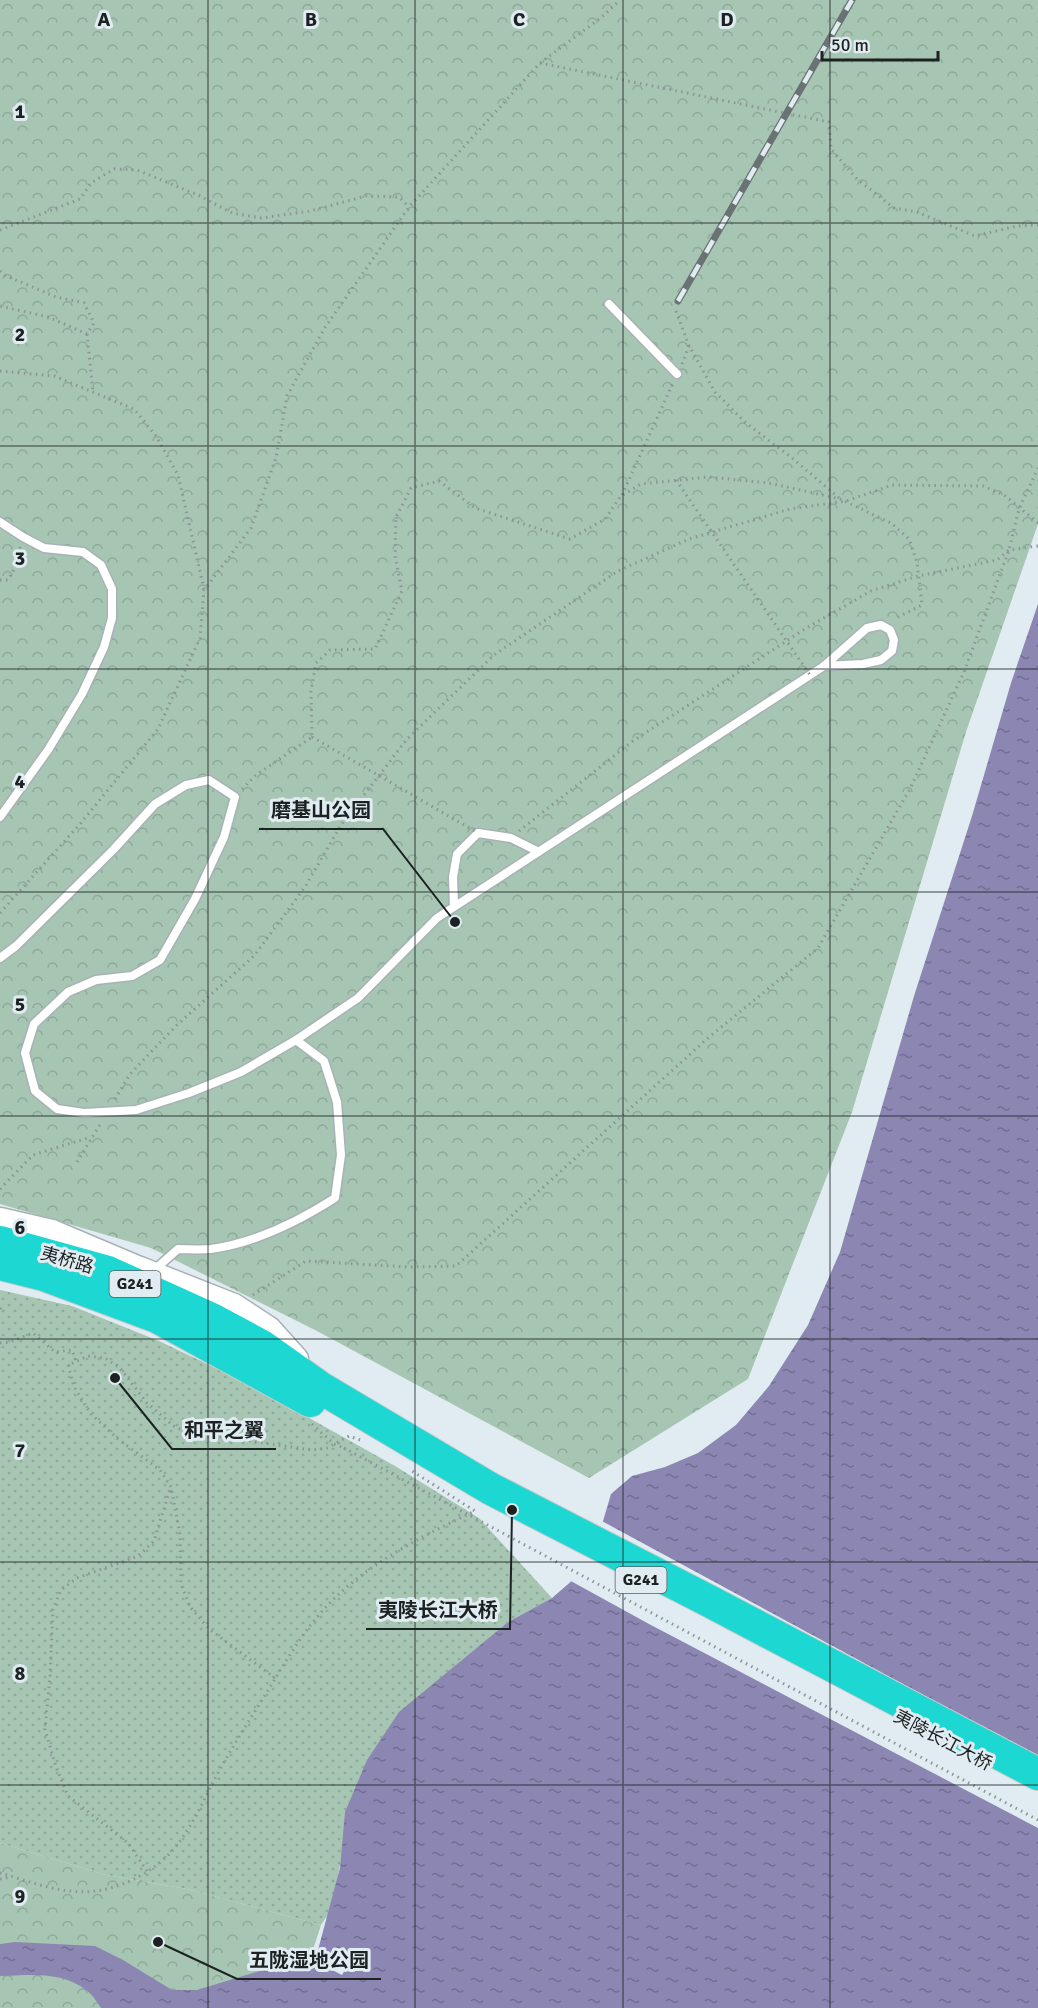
<svg xmlns="http://www.w3.org/2000/svg" width="1038" height="2008" viewBox="0 0 1038 2008" font-family="Signika,'Noto Sans SC',sans-serif">
<style>
.grass{fill:url(#grass-dots)}
.park{fill:url(#park-crowns)}
.water{fill:url(#water-ripples)}
.pier{fill:#e0ecf1}
.lines{fill:none;stroke-linecap:round;stroke-linejoin:round}
.lane-casing{stroke:#a7b2b6;stroke-width:11}
.secondary-casing{stroke:#a7b2b6;stroke-width:27}
.highway-casing{stroke:#c9caca;stroke-width:34}
.path{stroke:#8b9497;stroke-width:3;stroke-dasharray:1.5 4.5;stroke-linecap:butt}
.lane{stroke:#fff;stroke-width:8}
.secondary{stroke:#fff;stroke-width:24}
.highway{stroke:#1dd7d2;stroke-width:32}
.rail-casing{stroke:#6a7274;stroke-width:7}
.rail{stroke:#e0ecf1;stroke-width:4.5;stroke-dasharray:14;stroke-linecap:butt}
.path-bridge{stroke:#8b9497;stroke-width:3;stroke-dasharray:1.5 4.5;stroke-linecap:butt}
.grid{fill:none;stroke:#1c2122;stroke-width:1.5;stroke-opacity:0.55}
.labels{text-anchor:middle;dominant-baseline:central;stroke-width:6;stroke-linejoin:round;paint-order:stroke}
.shield{fill:#e0ecf1;stroke:#575e60;stroke-width:1.5}
.shield-label{font-size:16px;font-weight:bold;fill:#1c2122}
.street-label{font-size:18px;fill:#1c2122;stroke:#e0ecf1}
.grid-label{font-size:20px;text-anchor:middle;font-weight:bold;fill:#1c2122;stroke:#e0ecf1;stroke-width:6;stroke-linejoin:round;paint-order:stroke}
.leader{fill:none;stroke:#1c2122;stroke-width:2}
.callout-dot{fill:#1c2122;stroke:#e0ecf1;stroke-width:2}
.callout-label{font-size:20px;text-anchor:middle;font-weight:bold;fill:#1c2122;stroke:#e0ecf1;stroke-width:6;stroke-linejoin:round;paint-order:stroke}
</style>
<defs>
<pattern id="grass-dots" width="8" height="8" patternUnits="userSpaceOnUse" patternTransform="scale(1.5)"><rect width="8" height="8" fill="#a6c5b2"/><path d="M2 2h.1M6 6h.1" fill="none" stroke="#8ea999" stroke-width="1.8" stroke-linecap="round"/></pattern>
<pattern id="park-crowns" width="20" height="18" patternUnits="userSpaceOnUse" patternTransform="scale(1.5)"><rect width="20" height="18" fill="#a6c5b2"/><path d="M2 6a3 3 0 1 1 6 0M12 15a3 3 0 1 1 6 0" fill="none" stroke="#8ea999"/></pattern>
<pattern id="water-ripples" width="26" height="14" patternUnits="userSpaceOnUse" patternTransform="scale(1.5)"><rect width="26" height="14" fill="#8c86b3"/><path d="M2 4q2-2 4 0t4 0M15 11q2-2 4 0t4 0" fill="none" stroke="#726d91"/></pattern>
</defs>
<rect width="100%" height="100%" fill="#e0ecf1"/>
<path class="grass" d="M0 1290 72 1306 159 1341 224 1372 311 1419 395 1466 479 1518 552 1598 508 1622 399 1713 343 1850 334 1896 329 1913 321 1925 187 1889 106 1875 0 1843Z"/>
<g class="park">
<path d="M0 0H1038V524L966 732 852 1112 748 1379 589 1478 317 1331 151 1248 0 1204Z"/>
<path d="M0 1843 106 1875 187 1889 321 1925 310 1959 273 2008H0Z"/>
</g>
<path class="water" d="M1038 604V2008H101C97 2002 92 1994 86 1990 62 1971 29 1975 0 1976V1944L15 1942 95 1946 123 1960 172 1990H197L266 1969 302 1967 315 1961 340 1868 345 1812 367 1760 399 1712 508 1622 552 1598 582 1572 601 1528 611 1494 632 1476 665 1467 698 1453 736 1425 769 1386 808 1325 840 1252 914 996 972 816 1011 683Z"/>
<g class="pier">
<path d="M600 1520 1038 1757V1828L649 1624 569 1580 580 1571Z"/>
<path d="M319 1954 346 1968 342 1975 315 1961Z"/>
</g>
<g class="lines">
<g class="lane-casing">
<g id="lane">
<path d="M609 304 677 374"/>
<path d="M0 522 23 537 44 548 83 552 101 565 112 589V618L104 647 82 694 48 750 0 817"/>
<path d="M454 906 453 877 457 854 478 833 511 838 537 851"/>
<path d="M0 958 16 946 114 849 155 804 186 785 209 780 235 797 224 837 195 899 160 960 132 976 96 980 68 992 34 1024 25 1053 35 1091 57 1109 84 1113 136 1110 189 1093 241 1072 296 1040 358 998 437 918 824 666 867 628 881 625 890 630 894 640 892 651 881 660 863 664 824 666"/>
<path d="M153 1271 178 1249C189 1249 200 1250 211 1249 254 1243 299 1221 335 1198L341 1155 337 1102 324 1061 296 1040"/>
</g>
</g>
<g class="secondary-casing">
<g id="secondary">
<path d="M0 1220 52 1232 137 1268"/>
<path d="M140 1269 234 1306 269 1329 296 1359"/>
</g>
</g>
<g class="highway-casing">
<g id="highway">
<path d="M0 1242 108 1272 212 1319 262 1346 321 1388 491 1489 709 1601 1038 1774"/>
<path d="M0 1264 44 1275 157 1317 310 1401"/>
</g>
</g>
<g class="path">
<path d="M540 63 829 122 831 149 857 179 894 208 917 212 975 236 1017 226 1038 225"/>
<path d="M0 230 80 199 91 183 114 169 137 170 198 195 232 213 262 218 310 211 366 196 399 197 409 207"/>
<path d="M0 271 4 275 56 297 84 303 94 323 87 334 48 317 0 306"/>
<path d="M676 311 689 346 715 392 746 423 792 458 839 498"/>
<path d="M87 334 93 392"/>
<path d="M682 364 689 346"/>
<path d="M0 371 54 376 134 409 156 436 178 475 204 589"/>
<path d="M622 495 673 383"/>
<path d="M0 580H8L15 567 20 547"/>
<path d="M242 789 256 775 312 737 311 691 316 663 330 650 375 649 402 591 395 556 396 517 411 488 439 481 475 508 570 539 605 519 621 496 641 484 708 477 769 483 840 499 891 523 909 539 917 562 922 605 894 619"/>
<path d="M519 831 633 741 808 627 871 591 918 576 997 560 1009 550 1038 546"/>
<path d="M0 913 80 824 158 729 200 638 204 590 251 528 276 458 287 396 324 329 409 207 540 63 602 17 620 0"/>
<path d="M115 1099 130 1074 177 1025 254 956 305 887 341 825 407 739 494 655 618 571 689 539 790 509 846 501 892 485 983 486 1004 495 1038 523"/>
<path d="M77 1162 101 1123"/>
<path d="M0 1189 33 1155 91 1137"/>
<path d="M253 1295 306 1261 409 1267 456 1266 708 1038 818 948 910 789 964 672 1009 550 1019 509 1038 468"/>
<path d="M0 1309 1 1307"/>
<path d="M0 1343 10 1342 33 1333 55 1352 72 1350 76 1361"/>
<path d="M312 1424 334 1444 344 1448"/>
<path d="M275 1678 209 1629 190 1607 181 1584 180 1534 171 1487 160 1470 118 1439 91 1414 74 1387 68 1365 88 1356 105 1358 120 1368 147 1403 175 1427 190 1433 207 1437H224L311 1450 327 1448 349 1436 360 1440"/>
<path d="M147 1871 128 1843 68 1796 56 1767 45 1729 50 1677 53 1609 61 1590 77 1578 138 1556 154 1541 170 1489"/>
<path d="M0 1873C32 1882 68 1897 102 1890 128 1885 155 1870 172 1851 192 1828 204 1799 218 1773 235 1742 254 1713 272 1684 286 1661 300 1637 318 1616 358 1568 420 1537 475 1511L412 1471"/>
<path d="M0 1879 10 1877"/>
</g>
<use href="#lane" class="lane"/>
<use href="#secondary" class="secondary"/>
<use href="#highway" class="highway"/>
<g class="rail-casing">
<path id="rail" d="M678 301 852 0"/>
</g>
<use href="#rail" class="rail"/>
<g class="path-bridge">
<path d="M676 480 810 675"/>
<path d="M312 737 478 833"/>
<path d="M344 1448 1038 1820"/>
</g>
</g>
<path class="grid" d="M208 0V2008M415 0V2008M623 0V2008M830 0V2008M0 223H1038M0 446H1038M0 669H1038M0 892H1038M0 1116H1038M0 1339H1038M0 1562H1038M0 1785H1038"/>
<g class="labels">
<g class="shield">
<rect x="109.5" y="1271" width="51" height="26" rx="4.5"/>
<rect x="615.5" y="1567" width="51" height="26" rx="4.5"/>
</g>
<g class="shield-label">
<text x="135" y="1284">G241</text>
<text x="641" y="1580">G241</text>
</g>
<g class="street-label">
<text transform="translate(67 1260) rotate(16)">夷桥路</text>
<text transform="translate(943 1740) rotate(28)">夷陵长江大桥</text>
</g>
</g>
<g class="grid-label">
<text x="104" y="26">A</text>
<text x="311" y="26">B</text>
<text x="519" y="26">C</text>
<text x="727" y="26">D</text>
<text x="20" y="118">1</text>
<text x="20" y="341">2</text>
<text x="20" y="565">3</text>
<text x="20" y="788">4</text>
<text x="20" y="1011">5</text>
<text x="20" y="1234">6</text>
<text x="20" y="1457">7</text>
<text x="20" y="1680">8</text>
<text x="20" y="1903">9</text>
</g>
<path class="leader" d="M455 922L383 829H259M115 1378L172 1449H276M512 1510L510 1629H366M158 1942L237 1979H381"/>
<g class="callout-dot">
<circle cx="455" cy="922" r="6"/>
<circle cx="115" cy="1378" r="6"/>
<circle cx="512" cy="1510" r="6"/>
<circle cx="158" cy="1942" r="6"/>
</g>
<g class="callout-label">
<text x="321" y="817">磨基山公园</text>
<text x="224" y="1437">和平之翼</text>
<text x="438" y="1617">夷陵长江大桥</text>
<text x="309" y="1967">五陇湿地公园</text>
</g>
<path d="M822 51v9h116v-9" fill="none" stroke="#1c2122" stroke-width="3"/>
<text x="831" y="51" font-size="18" fill="#1c2122" stroke="#e0ecf1" stroke-width="4.5" paint-order="stroke">50 m</text>
</svg>
